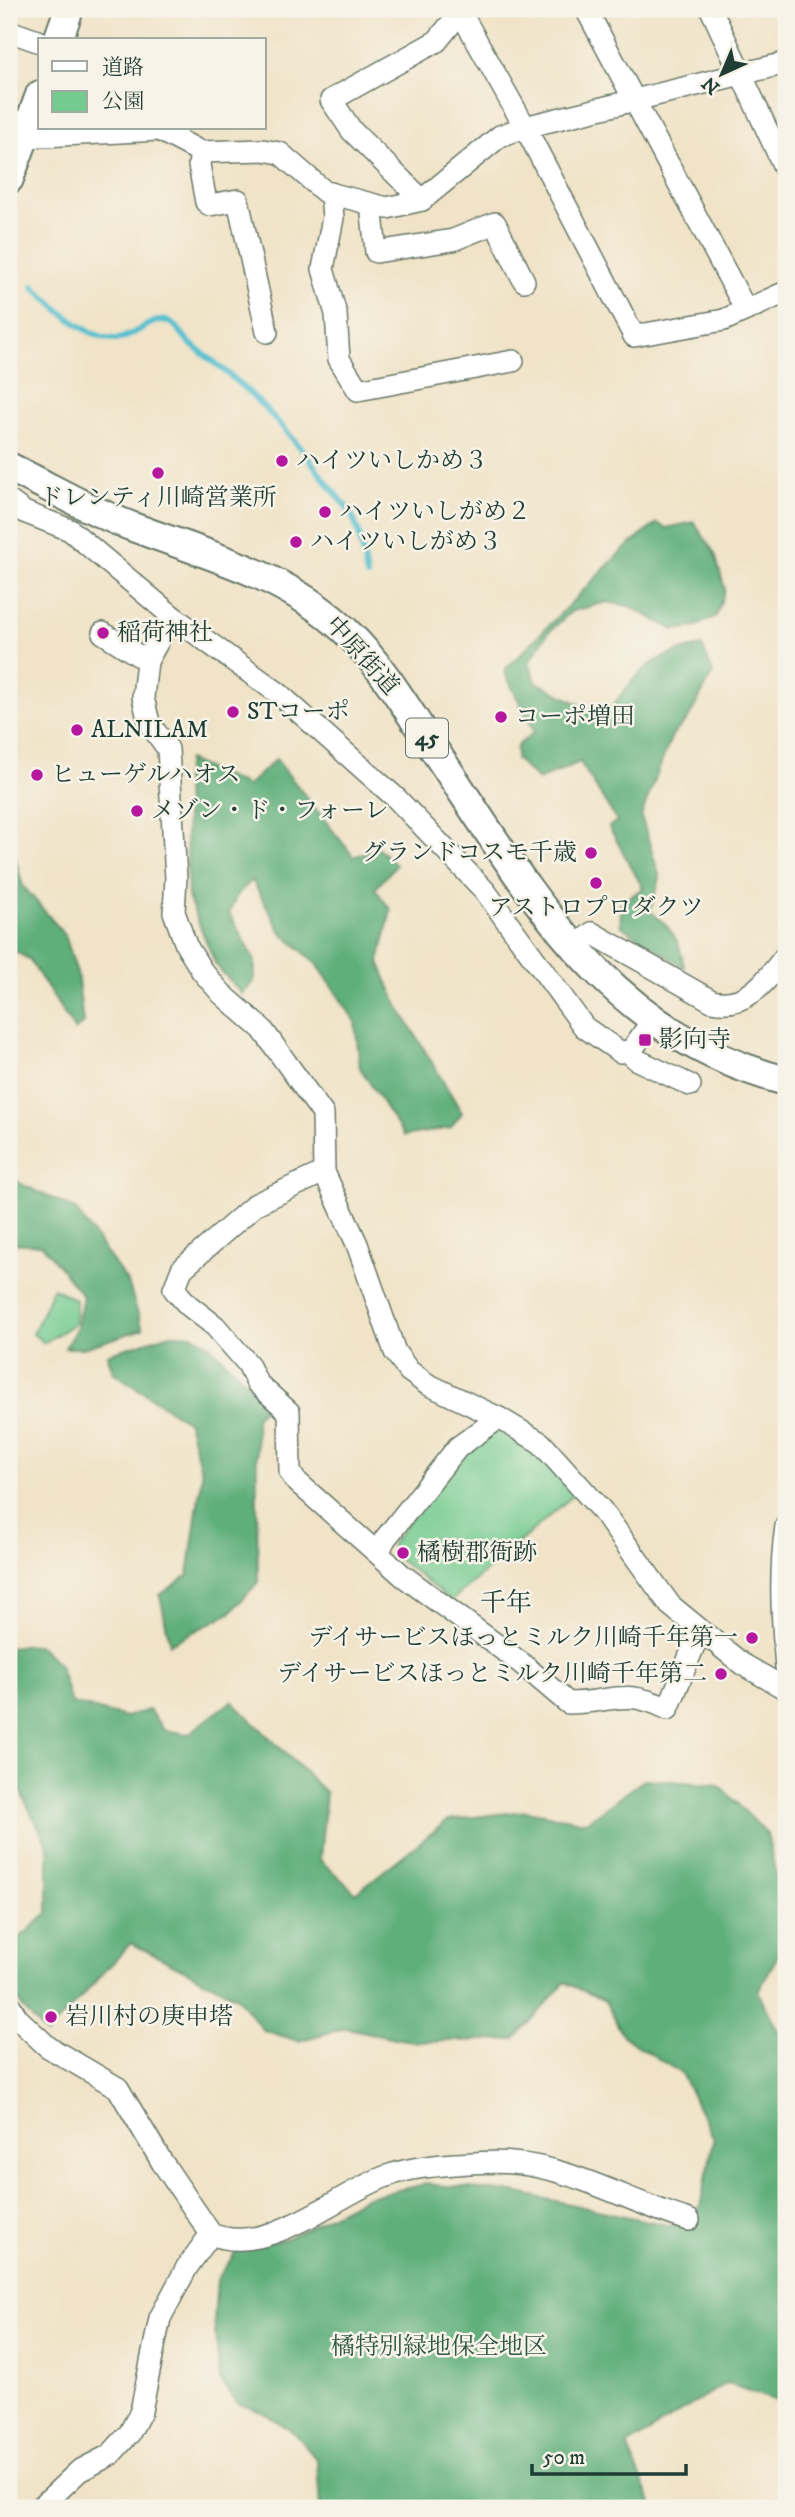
<svg xmlns="http://www.w3.org/2000/svg" width="795" height="2517" viewBox="0 0 795 2517" font-family="'IM FELL DW Pica','Noto Serif JP',serif">
<style>
.green{fill:#74cb90;stroke:#4a8462;stroke-width:2}
.forest{fill:#5faf7a;stroke:#3f7657;stroke-width:2}
.lines{fill:none;stroke-linecap:round;stroke-linejoin:round}
.stream{stroke:#54bfcf;stroke-width:6}
.minor-casing{stroke:#687767;stroke-width:24}
.major-casing{stroke:#687767;stroke-width:32}
.minor{stroke:#fff;stroke-width:21}
.major{stroke:#fff;stroke-width:28}
.poi-dot{fill:#b5179e;stroke:#f7f3e8;stroke-width:2.5}
.labels{text-anchor:middle;dominant-baseline:central;stroke-width:5;stroke-linejoin:round;paint-order:stroke}
.shield{fill:#f7f3e8;stroke:#60746a;stroke-width:2}
.shield-label{font-size:23px;font-weight:bold;fill:#1f3d34}
.poi-label{font-size:24px;fill:#1f3d34;stroke:#f7f3e8;text-anchor:start}
.street-label{font-size:24px;fill:#1f3d34;stroke:#f7f3e8}
.park-label{font-size:24px;fill:#305946;stroke:#f7f3e8}
.neighbourhood-label{font-size:26px;fill:#1f3d34;stroke:#f7f3e8}
</style>
<rect width="100%" height="100%" fill="#f7f3e8"/>
<filter id="ink" filterUnits="userSpaceOnUse"><feTurbulence type="fractalNoise" baseFrequency=".0143" numOctaves="2"/><feDisplacementMap in="SourceGraphic" scale="14" xChannelSelector="R" yChannelSelector="G"/><feConvolveMatrix kernelMatrix="1 2 1 2 8 2 1 2 1" color-interpolation-filters="sRGB"/></filter>
<filter id="wash" filterUnits="userSpaceOnUse"><feTurbulence type="fractalNoise" baseFrequency=".00686" numOctaves="4" result="noise"/><feDisplacementMap in="SourceGraphic" scale="28" xChannelSelector="R" yChannelSelector="G"/><feGaussianBlur stdDeviation="1.57" result="paint"/><feColorMatrix in="noise" values="0 0 0 0 0 0 0 0 0 0 0 0 0 0 0 0 0 1.4 0 .05"/><feComposite in="paint" operator="in"/></filter>
<g filter="url(#wash)">
<rect width="100%" height="100%" fill="#f0e3c7"/>
<g class="green">
<path d="M53 1288 76 1300 75 1323 44 1343 33 1334Z"/>
<path d="M500 1427 535 1449 576 1493 451 1601 392 1554V1543L464 1451Z"/>
</g>
<g class="forest">
<path d="M694 522 715 554 725 590 716 616 695 627 674 630 629 606 607 602 572 611 548 633 529 662 536 682 604 717C636 676 647 655 702 646L713 673 688 719 672 735 641 816 660 878 650 911C671 927 680 940 684 967L621 926 620 904 643 888 609 827 617 821 580 762 538 780 516 759 517 746 534 732 504 671 622 551 657 523 666 528Z"/>
<path d="M276 759 354 857 377 847 396 865 375 889 391 910 379 962 397 1004 462 1113 450 1128 404 1136 360 1068 355 1021 317 964 281 932 252 880 237 895 229 913 255 961 254 982 242 994 216 965 188 897 185 778 188 760 247 786Z"/>
<path d="M9 836 23 886 65 935 77 973 83 1023 75 1031 29 959 9 948Z"/>
<path d="M9 1169 19 1183 75 1209 128 1283 143 1329 84 1348H65L77 1327 83 1296 42 1245 9 1243Z"/>
<path d="M171 1334 194 1335 208 1344 269 1404 256 1416 258 1582 230 1613 170 1644 160 1595 188 1575 202 1474 188 1422 113 1372 107 1354Z"/>
<path d="M38 1645 59 1664 71 1703 126 1717 149 1710 164 1730 188 1734 232 1701 326 1793 320 1860 356 1893 448 1820 526 1811 586 1822 645 1779 719 1785 767 1834 786 1920V1941L758 1991 779 2033H786V2404L726 2383 627 2446 654 2508H320L317 2460 294 2433 264 2413 237 2403 220 2380 214 2319 217 2280 237 2250 287 2238 367 2197 425 2184 514 2192 671 2226 700 2207 714 2139 681 2073 624 2037 605 2001 565 1982 515 2039 415 2042 346 2028 298 2041 263 2030 237 1997 131 1943 46 2035 9 1991V1918L17 1940 48 1913V1846L19 1789 9 1751V1647Z"/>
</g>
<g class="lines">
<path class="stream" d="M33 286C53 305 87 339 116 339 133 339 153 314 170 322 179 326 184 339 192 345 247 386 284 424 325 480 333 491 344 502 351 514 361 532 363 555 367 576"/>
</g>
</g>
<g filter="url(#ink)">
<g class="lines">
<g class="minor-casing">
<g id="minor">
<path d="M586 9 746 310"/>
<path d="M711 9 786 171"/>
<path d="M461 13 525 127 634 336 724 320 786 292"/>
<path d="M9 31 40 42"/>
<path d="M24 137 159 130 201 152 263 150 280 153 325 192 387 208 422 200 500 136 525 127 786 63"/>
<path d="M201 152 199 165 206 202 210 205 238 200 267 332"/>
<path d="M331 193 333 218 323 269 336 314 339 359 358 390 513 361"/>
<path d="M422 200 352 131 331 100 437 41 463 9"/>
<path d="M371 204 376 252 453 240 495 223 524 281"/>
<path d="M9 501 24 512 70 530 172 616 278 693 396 798 485 891 584 1027 620 1052 631 1051 635 1059 690 1085"/>
<path d="M172 616 147 661 143 697 149 723 168 749 176 878 174 912 186 945 202 971 222 994 262 1029 323 1114 324 1172 357 1244 395 1352 409 1371 427 1384 499 1418 541 1443 603 1512 670 1605 742 1664 786 1689"/>
<path d="M103 633 147 661"/>
<path d="M572 949 592 933 712 1001C747 1009 767 980 786 955"/>
<path d="M631 1051 652 1021"/>
<path d="M324 1172 256 1204 182 1269 174 1289 188 1305 215 1326 248 1364 257 1383 289 1412 290 1472 295 1480 402 1575 521 1663 568 1703C613 1703 623 1687 668 1709L700 1631"/>
<path d="M786 1526C779 1574 782 1619 786 1667"/>
<path d="M378 1553 385 1539 458 1447 499 1418"/>
<path d="M9 2004 17 2018 48 2047 118 2088 162 2162 211 2234C268 2258 334 2195 387 2176 409 2168 431 2166 454 2164 473 2163 494 2161 513 2163 574 2168 631 2203 689 2220"/>
<path d="M40 2508 79 2471 110 2455 129 2434 141 2411 160 2318 187 2267 211 2234"/>
</g>
</g>
<g class="major-casing">
<g id="major">
<path d="M58 40 69 9"/>
<path d="M9 179 40 95"/>
<path d="M9 467C50 487 90 511 133 527 201 553 276 572 333 620 375 654 402 701 431 745 529 890 603 1033 786 1081"/>
</g>
</g>
<use href="#minor" class="minor"/>
<use href="#major" class="major"/>
</g>
</g>
<g class="poi-dot">
<circle cx="282" cy="461" r="7"/>
<circle cx="158" cy="473" r="7"/>
<circle cx="325" cy="512" r="7"/>
<circle cx="296" cy="542" r="7"/>
<circle cx="103" cy="633" r="7"/>
<circle cx="233" cy="712" r="7"/>
<circle cx="501" cy="717" r="7"/>
<circle cx="77" cy="730" r="7"/>
<circle cx="37" cy="775" r="7"/>
<circle cx="137" cy="811" r="7"/>
<circle cx="591" cy="853" r="7"/>
<circle cx="596" cy="883" r="7"/>
<rect x="638" y="1033" width="14" height="14" rx="3.5"/>
<circle cx="403" cy="1553" r="7"/>
<circle cx="752" cy="1638" r="7"/>
<circle cx="721" cy="1674" r="7"/>
<circle cx="51" cy="2017" r="7"/>
</g>
<g class="labels">
<rect class="shield" x="406" y="718.5" width="42" height="39" rx="5"/>
<g class="shield-label">
<text x="427" y="738">45</text>
</g>
<g class="poi-label">
<text x="296" y="461">ハイツいしかめ３</text>
<text x="158" y="498" text-anchor="middle">ドレンティ川崎営業所</text>
<text x="339" y="512">ハイツいしがめ２</text>
<text x="310" y="542">ハイツいしがめ３</text>
<text x="117" y="633">稲荷神社</text>
<text x="247" y="712">STコーポ</text>
<text x="515" y="717">コーポ増田</text>
<text x="91" y="730">ALNILAM</text>
<text x="51" y="775">ヒューゲルハオス</text>
<text x="151" y="811">メゾン・ド・フォーレ</text>
<text x="577" y="853" text-anchor="end">グランドコスモ千歳</text>
<text x="596" y="908" text-anchor="middle">アストロプロダクツ</text>
<text x="659" y="1040">影向寺</text>
<text x="417" y="1553">橘樹郡衙跡</text>
<text x="738" y="1638" text-anchor="end">デイサービスほっとミルク川崎千年第一</text>
<text x="707" y="1674" text-anchor="end">デイサービスほっとミルク川崎千年第二</text>
<text x="65" y="2017">岩川村の庚申塔</text>
</g>
<g class="street-label">
<text transform="translate(362 656) rotate(48)">中原街道</text>
</g>
<g class="park-label">
<text x="439" y="2347">橘特別緑地保全地区</text>
</g>
<g class="neighbourhood-label">
<text x="506" y="1603">千年</text>
</g>
</g>
<rect width="795" height="2517" fill="none" stroke="#f7f3e8" stroke-width="35"/>
<rect x="38" y="38" width="228" height="91" fill="#f7f3e8" stroke="#a1aaa0" stroke-width="2"/>
<rect x="52" y="61" width="35" height="10" fill="#ffffff" stroke="#a1aaa0" stroke-width="2"/>
<text x="102" y="74" font-size="21" fill="#1f3d34">道路</text>
<rect x="52" y="91" width="35" height="21" fill="#74cb90" stroke="#a1aaa0" stroke-width="2"/>
<text x="102" y="108" font-size="21" fill="#1f3d34">公園</text>
<g transform="translate(722 74) rotate(224)" stroke="#f7f3e8" stroke-width="5" paint-order="stroke">
<path d="M0-5L12 26L0 18L-12 26Z" fill="#1f3d34"/>
<text y="-10" font-size="19" font-weight="bold" text-anchor="middle" fill="#1f3d34">N</text>
</g>
<path d="M532 2464v10h154v-10" fill="none" stroke="#1f3d34" stroke-width="3.5"/>
<text x="543" y="2464" font-size="21" fill="#1f3d34" stroke="#f7f3e8" stroke-width="5" paint-order="stroke">50 m</text>
</svg>
